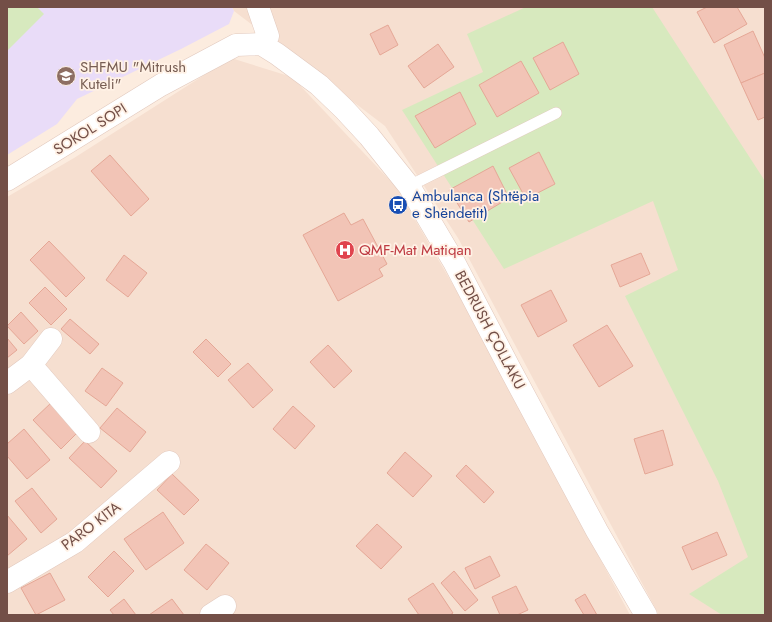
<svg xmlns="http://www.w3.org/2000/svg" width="772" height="622" viewBox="0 0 772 622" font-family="Jost,sans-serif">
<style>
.residential{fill:#f6dfd0}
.education{fill:#e9dcf8}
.green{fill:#d7e9be}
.building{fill:#f2c4b6;stroke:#e5a796}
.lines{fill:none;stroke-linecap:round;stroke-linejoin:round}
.service-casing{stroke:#e2c9be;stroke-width:12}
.minor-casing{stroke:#e2c9be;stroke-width:23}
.tertiary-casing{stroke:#e2c9be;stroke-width:23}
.service{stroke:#fff;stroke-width:11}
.minor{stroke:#fff;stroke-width:22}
.tertiary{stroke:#fff;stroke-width:22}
.labels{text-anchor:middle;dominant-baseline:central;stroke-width:3.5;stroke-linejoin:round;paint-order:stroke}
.education-label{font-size:15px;fill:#785e54;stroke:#fff1e5;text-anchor:start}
.street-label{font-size:15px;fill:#734f47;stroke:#fff1e5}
.transit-label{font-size:15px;fill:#164399;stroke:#fff1e5;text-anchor:start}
.health-label{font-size:15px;fill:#be3a42;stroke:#fff1e5;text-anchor:start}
</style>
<rect width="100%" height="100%" fill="#fcecdf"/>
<g class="residential">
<path d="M232 7H765V615H659L458 238 385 126 234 11Z"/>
<path d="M231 58 292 77 396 187 467 309 630 615H7V197L74 158Z"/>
</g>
<path class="education" d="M7 7H232L234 11 229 24 181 49 77 99 57 124 7 155Z"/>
<g class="green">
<path d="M7 7H37L44 14 7 51Z"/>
<path d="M526 7H652L765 181V615H722L689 594 748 557 718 481 625 296 678 270 653 201 504 269 402 110 483 72 467 34Z"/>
</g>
<g class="building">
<path d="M707 7H737L747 24 714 43 697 12Z"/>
<path d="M388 25 398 45 380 55 370 34Z"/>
<path d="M753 31 765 58V73L741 83 724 45Z"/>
<path d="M563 42 579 74 550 90 533 58Z"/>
<path d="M438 44 454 67 424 88 408 66Z"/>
<path d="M521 61 539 93 497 117 479 85Z"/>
<path d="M765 73V117L758 120 741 83Z"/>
<path d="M460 92 476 124 435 148 415 116Z"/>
<path d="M539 152 555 184 526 199 509 168Z"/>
<path d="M110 155 149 199 131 216 91 171Z"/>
<path d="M493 166 509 198 469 222 449 190Z"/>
<path d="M344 213 351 225 363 219 387 264 379 269 383 276 338 301 303 235Z"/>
<path d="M49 241 85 278 66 297 30 260Z"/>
<path d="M641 253 650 274 620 287 611 265Z"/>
<path d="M124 255 147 273 128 297 106 280Z"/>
<path d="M45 287 67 309 51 325 29 303Z"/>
<path d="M551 290 567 321 538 337 521 305Z"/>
<path d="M21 312 38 331 24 344 7 326Z"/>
<path d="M70 319 99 344 90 354 61 329Z"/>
<path d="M607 325 633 366 599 387 573 345Z"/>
<path d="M7 338 17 350 7 358Z"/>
<path d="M206 339 231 364 218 377 193 352Z"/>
<path d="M328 345 352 371 334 388 310 362Z"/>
<path d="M248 363 273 390 253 408 228 380Z"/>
<path d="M102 368 123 383 106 406 85 391Z"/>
<path d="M52 402 79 431 61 449 33 420Z"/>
<path d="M293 406 315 426 295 449 273 429Z"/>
<path d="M117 408 146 432 130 452 100 428Z"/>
<path d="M24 429 50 460 27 479 7 456V444Z"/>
<path d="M663 430 673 465 645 474 634 439Z"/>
<path d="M85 441 117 471 101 488 69 458Z"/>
<path d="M405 452 432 476 413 497 387 473Z"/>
<path d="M466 465 494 492 484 503 456 476Z"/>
<path d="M172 474 199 500 184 515 157 490Z"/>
<path d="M32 488 57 519 41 533 15 501Z"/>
<path d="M163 512 184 543 146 570 124 539Z"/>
<path d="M7 515 27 539 7 556Z"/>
<path d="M377 524 402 547 381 569 356 546Z"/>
<path d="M717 532 727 555 692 570 682 547Z"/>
<path d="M206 544 229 563 207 590 184 570Z"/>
<path d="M114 551 134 571 108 597 88 577Z"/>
<path d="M490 556 500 576 475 589 465 568Z"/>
<path d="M454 571 478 600 465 611 441 583Z"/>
<path d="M50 573 65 600 36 615 21 588Z"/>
<path d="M433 583 453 613 450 615H419L408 599Z"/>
<path d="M516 586 528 610 517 615H500L492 597Z"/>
<path d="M585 594 597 615H584L575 600Z"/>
<path d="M124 599 136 615H114L110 610Z"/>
<path d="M172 599 184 615H149Z"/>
</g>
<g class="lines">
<g class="service-casing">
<path id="service" d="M409 186 556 113"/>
</g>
<g class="minor-casing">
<g id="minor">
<path d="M258 7 268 36 261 44"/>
<path d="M31 365 89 432"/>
<path d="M7 383 31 365 51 339"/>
<path d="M7 582 75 542 169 462"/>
<path d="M211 615 225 606"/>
</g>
</g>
<g class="tertiary-casing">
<path id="tertiary" d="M7 180 161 85 236 45 261 44 277 54 319 85 344 109 369 136 409 186 454 262 509 367 597 531 646 615"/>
</g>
<use href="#service" class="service"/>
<use href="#minor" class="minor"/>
<use href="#tertiary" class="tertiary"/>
</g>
<defs>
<g id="school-disc" transform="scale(1)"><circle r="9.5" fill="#8d6e63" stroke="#fff1e5"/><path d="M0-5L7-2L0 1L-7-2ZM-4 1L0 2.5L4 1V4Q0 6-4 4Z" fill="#fff"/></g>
<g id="bus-disc" transform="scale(1)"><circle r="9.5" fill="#1a4fb4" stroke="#fff1e5"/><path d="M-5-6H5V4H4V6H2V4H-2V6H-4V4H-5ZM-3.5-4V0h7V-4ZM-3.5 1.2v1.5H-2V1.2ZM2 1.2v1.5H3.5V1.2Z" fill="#fff"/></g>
<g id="hospital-disc" transform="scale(1)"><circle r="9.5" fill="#e0444e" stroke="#fff1e5"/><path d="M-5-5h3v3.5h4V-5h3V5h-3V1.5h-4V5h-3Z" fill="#fff"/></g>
</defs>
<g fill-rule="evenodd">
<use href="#school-disc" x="66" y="76"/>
<use href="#bus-disc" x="398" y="205"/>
<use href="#hospital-disc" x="345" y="250"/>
</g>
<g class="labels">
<g class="education-label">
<text x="80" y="67">SHFMU "Mitrush<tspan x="80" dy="17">Kuteli"</tspan></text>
</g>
<g class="street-label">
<text transform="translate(90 129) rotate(-32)">SOKOL SOPI</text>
<text transform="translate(490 330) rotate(62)">BEDRUSH ÇOLLAKU</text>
<text transform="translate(91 526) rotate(-37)">PARO KITA</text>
</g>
<g class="transit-label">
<text x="412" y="196">Ambulanca (Shtëpia<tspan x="412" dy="17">e Shëndetit)</tspan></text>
</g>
<g class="health-label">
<text x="359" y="250">QMF-Mat Matiqan</text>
</g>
</g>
<rect width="772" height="622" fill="none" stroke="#734f47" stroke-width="16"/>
</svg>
